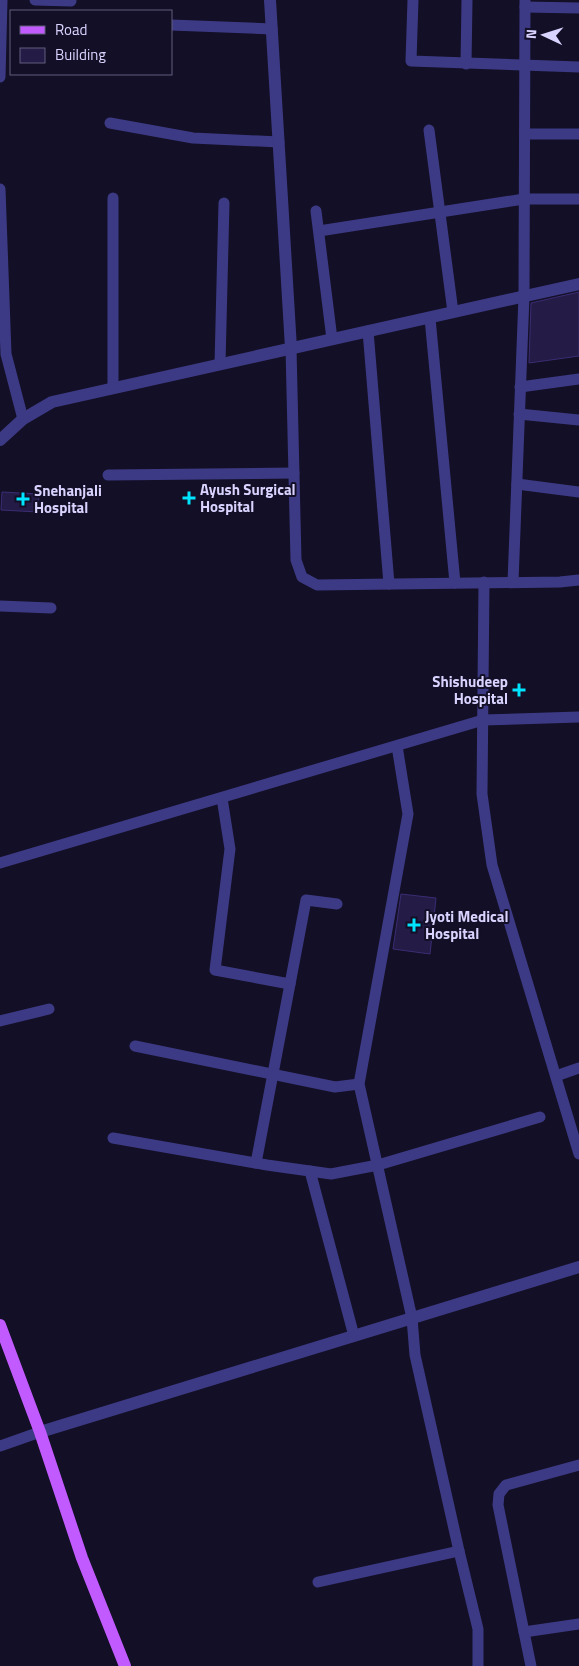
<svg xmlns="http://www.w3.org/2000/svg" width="579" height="1666" viewBox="0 0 579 1666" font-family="'Titillium Web',sans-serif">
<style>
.building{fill:#241b47;stroke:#3b2d73}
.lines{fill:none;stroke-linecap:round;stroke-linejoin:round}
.minor{stroke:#3d3a85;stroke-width:11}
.tertiary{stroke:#3d3a85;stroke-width:12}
.primary{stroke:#c25bff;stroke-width:12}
.poi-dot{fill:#00e5ff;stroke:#130f26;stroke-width:2}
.labels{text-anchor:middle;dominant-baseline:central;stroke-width:4;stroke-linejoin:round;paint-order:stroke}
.poi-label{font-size:15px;font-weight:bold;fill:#d9d4ff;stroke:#130f26;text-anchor:start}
</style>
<rect width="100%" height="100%" fill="#130f26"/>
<g class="building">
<path d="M579 292V356L529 363 531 303Z"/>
<path d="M2 492 39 494 38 512 1 510Z"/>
<path d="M401 894 436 898 430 954 393 949Z"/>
</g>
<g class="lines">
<g class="minor">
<path d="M35 0 71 1"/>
<path d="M413 0 411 61 579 67"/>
<path d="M525 7 579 8"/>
<path d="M171 25 272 29"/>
<path d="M466 64 467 0"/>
<path d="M0 77 2 0"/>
<path d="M110 123 193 138 279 142"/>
<path d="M429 130 453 312"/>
<path d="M525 134H579"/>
<path d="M0 189 6 354 23 419"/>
<path d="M113 198V388"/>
<path d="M316 211 332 339"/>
<path d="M319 231 524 199H579"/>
<path d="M430 318 455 583"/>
<path d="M368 331 389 584"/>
<path d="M291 348 296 560 302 577 317 585 560 582 579 580"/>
<path d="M220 364 224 203"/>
<path d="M520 387 579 379"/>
<path d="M519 414 579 420"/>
<path d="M108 475 294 473"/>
<path d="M517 484 579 492"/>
<path d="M484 582 482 794 492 865 579 1154"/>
<path d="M513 582 524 296 525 0"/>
<path d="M0 606 51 608"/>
<path d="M397 746 408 814 359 1084 412 1318 415 1355 459 1551 478 1629V1666"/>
<path d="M222 798 230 849 215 970 290 984"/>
<path d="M0 863 483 720 579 717"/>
<path d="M0 1021 49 1009"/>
<path d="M135 1046 335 1087 359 1084"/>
<path d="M556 1076 579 1068"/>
<path d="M113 1138 267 1165 331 1174 378 1165 540 1117"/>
<path d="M256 1163 306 900 337 904"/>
<path d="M310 1171 354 1336"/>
<path d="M0 1446 40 1432"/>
<path d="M318 1582 459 1551"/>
<path d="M524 1632 579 1624"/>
<path d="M531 1666 498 1505 499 1494 506 1485 579 1465"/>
</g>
<g class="tertiary">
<path d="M270 0 291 348"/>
<path d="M0 440 23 419 52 402 579 284"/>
<path d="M40 1432 579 1267"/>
</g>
<path class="primary" d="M0 1325 40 1432 82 1558 125 1666"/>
</g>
<g class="poi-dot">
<path d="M186.5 490.5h5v5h5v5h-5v5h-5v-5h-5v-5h5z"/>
<path d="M20.5 491.5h5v5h5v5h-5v5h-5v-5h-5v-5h5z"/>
<path d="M516.5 682.5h5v5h5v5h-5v5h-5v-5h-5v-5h5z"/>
<path d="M411.5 917.5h5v5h5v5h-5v5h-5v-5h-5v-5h5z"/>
</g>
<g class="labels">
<g class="poi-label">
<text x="200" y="489">Ayush Surgical<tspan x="200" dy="17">Hospital</tspan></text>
<text x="34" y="490">Snehanjali<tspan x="34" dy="17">Hospital</tspan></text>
<text x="508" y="681" text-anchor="end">Shishudeep<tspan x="508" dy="17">Hospital</tspan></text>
<text x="425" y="916">Jyoti Medical<tspan x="425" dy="17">Hospital</tspan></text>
</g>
</g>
<rect x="10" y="10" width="162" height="65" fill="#130f26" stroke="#625e7d"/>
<rect x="20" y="26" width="25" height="8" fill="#c25bff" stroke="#625e7d"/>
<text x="55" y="35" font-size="15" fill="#d9d4ff">Road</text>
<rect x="20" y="48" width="25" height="15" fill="#241b47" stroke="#625e7d"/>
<text x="55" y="60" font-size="15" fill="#d9d4ff">Building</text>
<g transform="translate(544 35) rotate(274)" stroke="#130f26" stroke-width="4" paint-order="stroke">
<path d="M0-4L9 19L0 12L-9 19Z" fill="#d9d4ff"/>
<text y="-8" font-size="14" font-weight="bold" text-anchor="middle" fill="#d9d4ff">N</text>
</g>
</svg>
